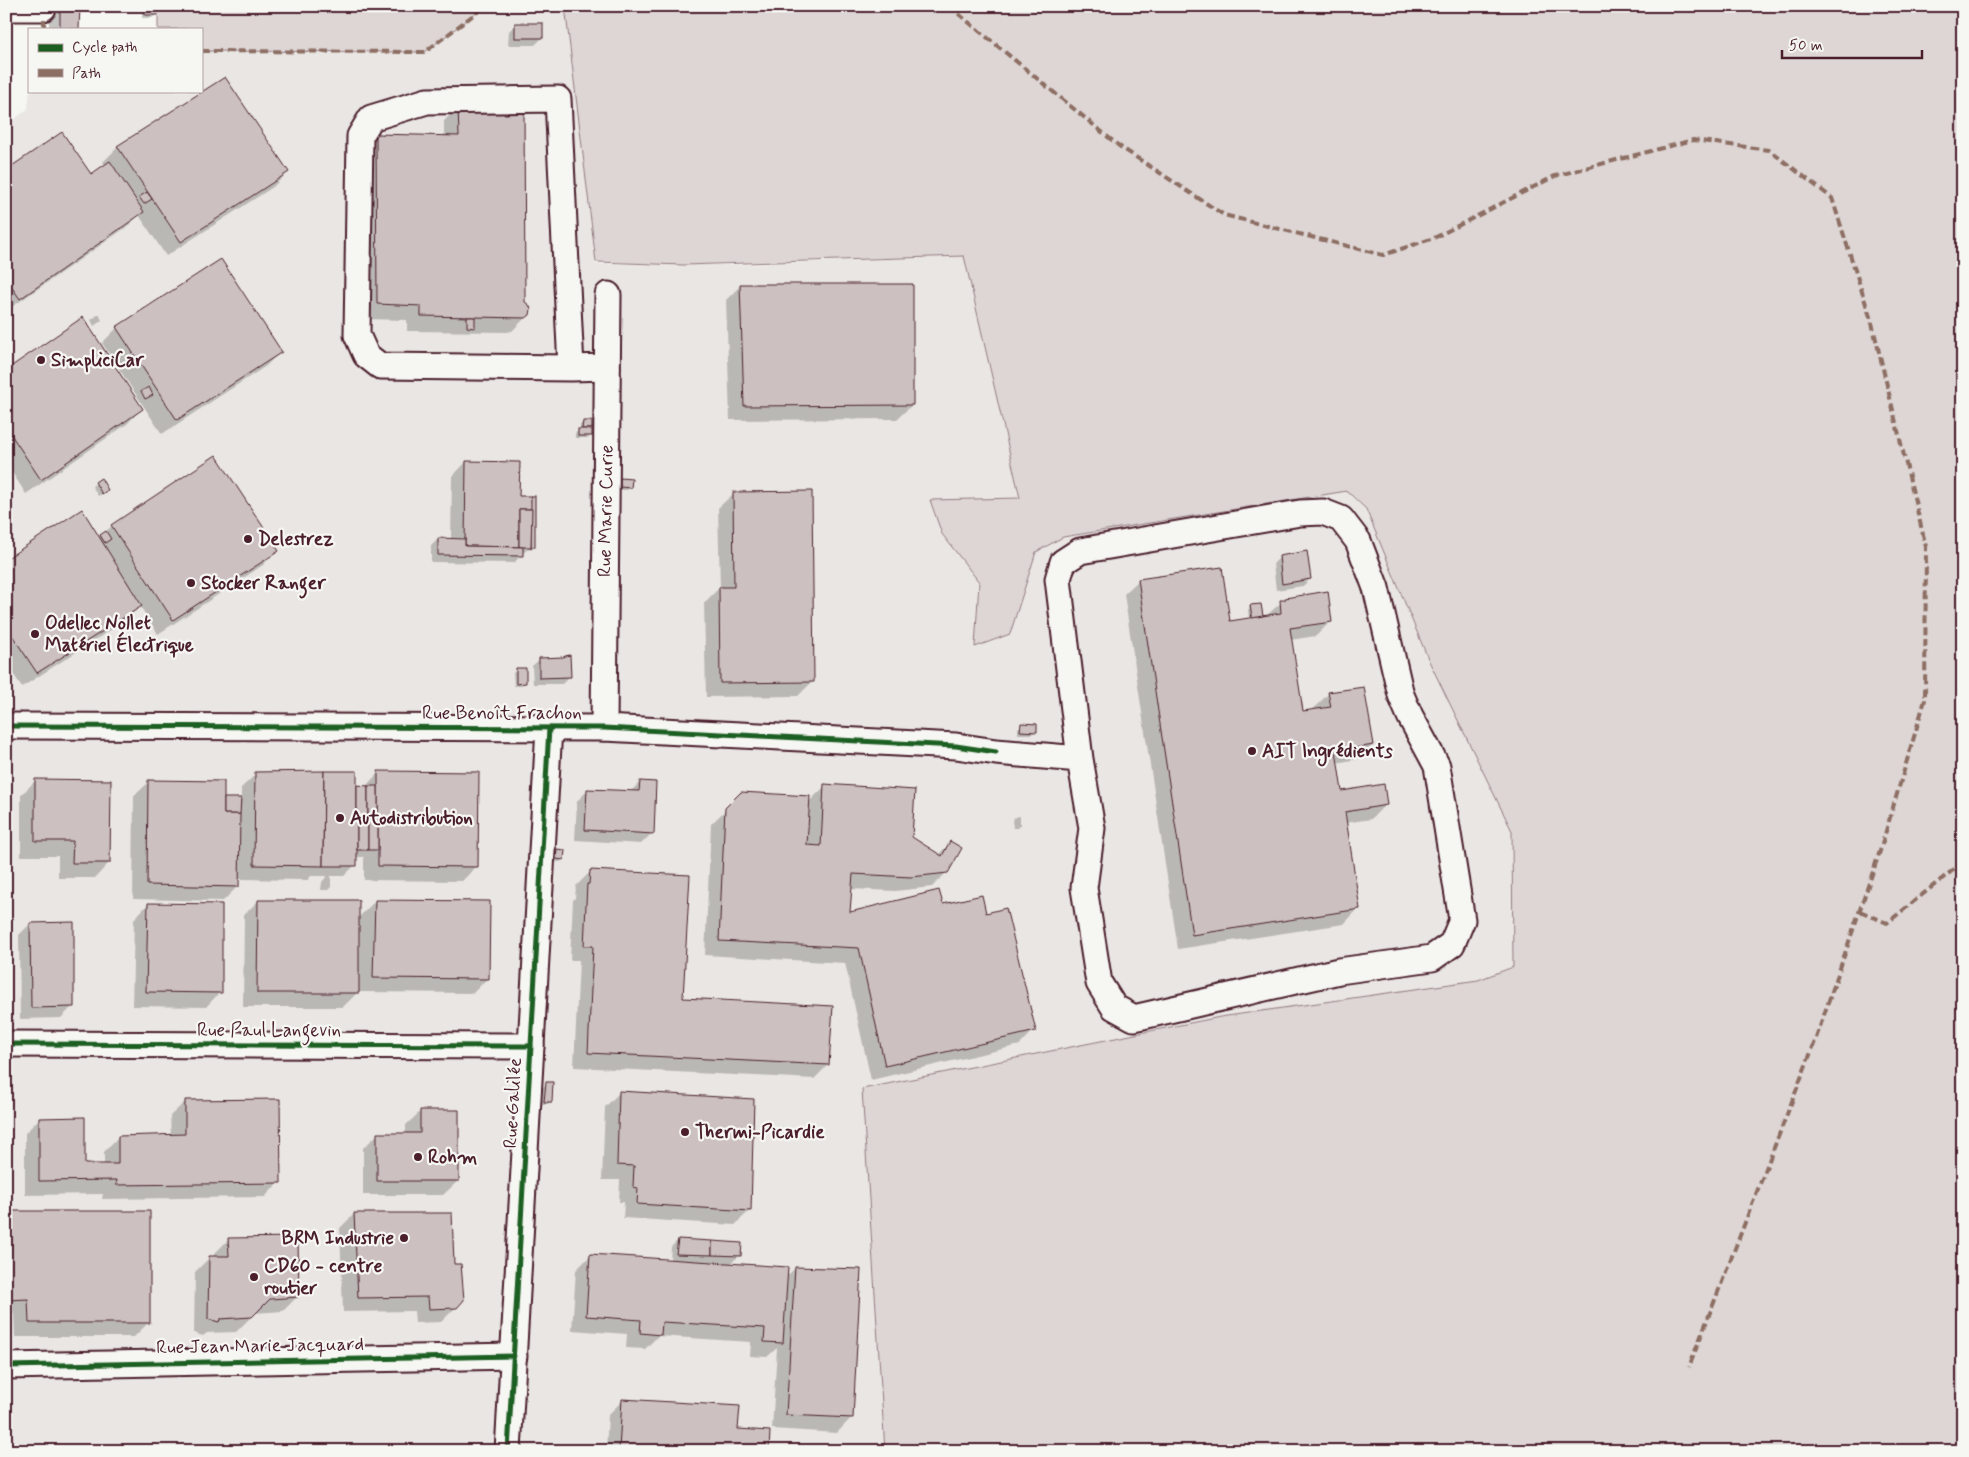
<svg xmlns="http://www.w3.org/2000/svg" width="1969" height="1457" viewBox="0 0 1969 1457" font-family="Mynerve,sans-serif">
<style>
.built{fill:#e9e6e3}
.green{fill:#ddd6d5;stroke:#947a80}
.shadow{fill:#0003}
.building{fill:#ccc1c0;stroke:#4a1f2b}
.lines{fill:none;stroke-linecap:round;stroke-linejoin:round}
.minor-casing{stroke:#4a1f2b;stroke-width:29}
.minor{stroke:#f6f6f2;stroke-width:25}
.quiet{stroke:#8d6e63;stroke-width:4;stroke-dasharray:8 4;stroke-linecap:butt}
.cycleway-casing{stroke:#f6f6f2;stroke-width:8}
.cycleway{stroke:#1b5e20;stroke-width:5}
.poi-dot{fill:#4a1f2b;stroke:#f6f6f2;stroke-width:2}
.labels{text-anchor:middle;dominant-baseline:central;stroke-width:4.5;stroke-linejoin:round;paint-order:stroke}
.poi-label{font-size:19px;font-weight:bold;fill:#4a1f2b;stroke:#f6f6f2;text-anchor:start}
.street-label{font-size:19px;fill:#4a1f2b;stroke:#f6f6f2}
</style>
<rect width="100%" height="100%" fill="#f6f6f2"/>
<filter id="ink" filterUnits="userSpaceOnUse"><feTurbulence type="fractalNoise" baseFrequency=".02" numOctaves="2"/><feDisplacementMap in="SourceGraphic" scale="10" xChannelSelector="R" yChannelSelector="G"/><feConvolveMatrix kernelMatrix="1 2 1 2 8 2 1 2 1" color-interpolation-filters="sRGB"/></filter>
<g filter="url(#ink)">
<path class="built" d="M485 6H565L596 264 740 265 964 256 1020 498 930 500 942 534 979 582 975 647 1010 634 1036 552 1063 537 1347 491 1366 509 1429 661 1512 831 1513 967 1478 980 1220 1017 862 1089 885 1451H6V126L28 109 30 91H201V51L425 52Z"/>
<g class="green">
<path d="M158 6H485L425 52 201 51V29H158Z"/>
<path d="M565 6H1963V1451H885L862 1089 1220 1017 1478 980 1513 967 1512 831 1429 661 1366 509 1347 491 1063 537 1036 552 1010 634 975 647 979 582 942 534 930 500 1020 498 964 256 684 265 596 262Z"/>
</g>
<g class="shadow">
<rect x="49" y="6" width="29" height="23"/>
<path d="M142 6H156V15L152 18H142Z"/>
<path d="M516 24 542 38 535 45H508L509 31Z"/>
<path d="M6 40 8 61 6 62Z"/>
<path d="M224 78 288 172 273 187 166 256 139 215 128 226 6 311V172L91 176 106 166 103 162 118 147Z"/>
<path d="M459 106 527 316 512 331 507 332 407 331V320L362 319V150L376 136 444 137V121Z"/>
<path d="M220 260 280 352 266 366 162 434 102 343 117 328Z"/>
<path d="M741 285 912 405 897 419 730 420 726 300Z"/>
<path d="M99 314 102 320 94 326 91 320Z"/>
<path d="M6 371 141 409 127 424 26 494 6 463Z"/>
<path d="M583 422 591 435 588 438H575V433L580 430V425Z"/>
<path d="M466 462 534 547 531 550 529 548 522 554 514 563 431 562V546L438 539H451L452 477Z"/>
<path d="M101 480 104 493 98 496 92 486Z"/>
<path d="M621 480 630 487 627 490H617V483Z"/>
<path d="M733 494 813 681 798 696 706 697 704 603 720 587 718 508Z"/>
<path d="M112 526 277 550 263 565 158 634 140 606 126 620 22 687 6 663V560L98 538Z"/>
<path d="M1280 557 1310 579 1303 586 1276 590 1273 564Z"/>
<path d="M1139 580 1229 622 1249 619 1248 610 1251 606 1261 617H1265L1285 599 1331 621 1316 636 1290 640 1302 713 1315 711 1314 708 1329 693 1373 745 1358 759 1336 763 1341 792 1386 804 1371 819 1345 823 1358 909 1344 924 1178 949 1124 594Z"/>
<path d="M540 659 569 677 562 684H533L532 666Z"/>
<path d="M517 670 524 683 521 686H514L513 673Z"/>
<path d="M1022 725 1035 731 1032 734H1018V728Z"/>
<path d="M379 772 477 866 462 881 364 880V857H355V865L344 876H331V887L328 890H321L322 882 327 876H311L308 880 238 879V886L223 901 133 899 134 796 149 782 222 801 224 799H241V788L256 774 365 787Z"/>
<path d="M36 780 109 863 95 878H58V856H21V795Z"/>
<path d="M640 782 652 833 641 844 575 840 577 801 588 790 630 792Z"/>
<path d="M825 786 938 855 950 843 947 872 932 887 895 891 851 889 849 913 942 905 985 914 1034 1030 1020 1045 871 1080 845 963 705 955 711 824 742 794 808 803Z"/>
<path d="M1020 816V825L1017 828H1013L1012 820 1015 817Z"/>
<path d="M557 850 563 859 560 862H554V854Z"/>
<path d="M590 872 682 999 828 1065 814 1079 574 1067 579 960H570L573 900 575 898 576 886Z"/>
<path d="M258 901 358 918 375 901 488 978 473 993 358 992 343 1007H243L244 915Z"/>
<path d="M148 904 220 992 206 1007 132 1006 134 919Z"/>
<path d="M30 924 72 1007 61 1018 20 1019 19 935Z"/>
<path d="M547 1084 551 1101 548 1104H542L543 1087Z"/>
<path d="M620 1092 750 1210 735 1225 623 1218 624 1202H619L620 1180H602L605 1107Z"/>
<path d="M185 1102 279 1182 265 1197 102 1199 103 1194 25 1195V1133L39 1119 84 1166 104 1165V1152L118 1137 171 1136 170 1116Z"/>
<path d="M421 1111 458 1181 443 1195H363V1148L378 1134H406V1125Z"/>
<path d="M8 1212 149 1322 134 1337H15L14 1313H6V1214Z"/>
<path d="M354 1214 456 1307 441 1322 415 1323 414 1311 343 1312 340 1228Z"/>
<path d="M229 1239 297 1297 283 1311 255 1313 236 1332 207 1333 203 1336 194 1333 195 1272 210 1257H214V1254Z"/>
<path d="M678 1240 740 1255 730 1264 786 1277 795 1268 851 1418 837 1433 772 1429 777 1348 767 1357 750 1356 751 1342 658 1336 645 1349 626 1348 627 1334 572 1330 576 1270 591 1255 670 1260 671 1247Z"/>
<path d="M623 1400 737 1430 768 1451H606L608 1415Z"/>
</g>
<g class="building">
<path d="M60 6H80L79 29H60Z"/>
<rect x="145" y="6" width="12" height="9"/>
<rect x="515" y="23" width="28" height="15"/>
<path d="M225 77 289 172 181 242 117 146Z"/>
<path d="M458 105 524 106 525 302 529 305 531 309 530 315 526 318 421 316V306L377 304 376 134 459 136Z"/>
<path d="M62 132 91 174 110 161 144 212 20 299 6 279V170Z"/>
<path d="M147 192 152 199 144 204 139 197Z"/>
<path d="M221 259 282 352 177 420 116 327Z"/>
<path d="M740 284H913V405L744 406Z"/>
<path d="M83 317 143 409 41 480 6 427V370Z"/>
<path d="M467 317H475V328L467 327Z"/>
<path d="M149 387 153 395 145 399 141 391Z"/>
<path d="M583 421H592V429H582Z"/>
<rect x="578" y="429" width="14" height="7"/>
<path d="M216 455 279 551 173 620 111 525Z"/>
<path d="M466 461 520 462 519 496H531L532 509H519V547L465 546Z"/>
<path d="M101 478 108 490 102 494 95 482Z"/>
<path d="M620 478 632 479 631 488 620 487Z"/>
<path d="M812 491 814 682 720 683 719 587H734L733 492Z"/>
<rect x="531" y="496" width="4" height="51"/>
<path d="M82 509 142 606 37 673 6 626V559Z"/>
<path d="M519 509H532L531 547H519Z"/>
<path d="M106 531 111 539 105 543 100 535Z"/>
<path d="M438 538 465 539V546L523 547V556L438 555Z"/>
<path d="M1307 551 1311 579 1282 584 1279 556Z"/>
<path d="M1222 567 1230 621 1281 613 1280 600H1285V598L1328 591 1332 622 1290 628 1303 711 1331 707 1328 692 1364 687 1374 745 1336 751 1342 791 1384 784 1387 805 1345 812 1360 909 1192 935 1138 579Z"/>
<path d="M1261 604 1263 616 1252 618 1250 605Z"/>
<path d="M570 655 571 677 539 678V658L564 657 565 656Z"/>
<path d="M516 668H526V683L516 684Z"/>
<path d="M1021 723 1037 724V732L1020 731Z"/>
<path d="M324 771 323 866 254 865 255 772Z"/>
<path d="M324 771H357V866H323Z"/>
<path d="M378 771 479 772 478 867 378 866Z"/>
<path d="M35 779 111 780 110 863H72L73 841H35Z"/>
<path d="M148 780 224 781V814H240L239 887 147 885Z"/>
<path d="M640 781 656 782 654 834 585 830 587 789 639 791Z"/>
<path d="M824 784 915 790 912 837 942 856 950 841 962 848 948 873 911 877 853 874 850 912 939 890 943 904 982 895 986 913 1006 908 1036 1031 885 1066 859 948 719 941 725 808 741 792 810 796 807 845 821 846Z"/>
<path d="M357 785 368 786V850H357Z"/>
<rect x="368" y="786" width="10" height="64"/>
<path d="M224 798H241L240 814H224Z"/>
<path d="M557 849 565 850 564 860 556 859Z"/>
<path d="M590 870 690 875 683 998 833 1006 829 1065 588 1053 593 946H584L587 884H589Z"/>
<path d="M258 900H359V993H257Z"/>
<path d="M375 900 490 901 489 979 373 978Z"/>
<path d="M148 903 222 904V993L146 992Z"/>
<path d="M74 922V1007L31 1008 30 923Z"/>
<path d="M546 1082H553L552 1102H544Z"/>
<path d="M619 1091 754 1099 751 1211 637 1204 638 1188 633 1187 634 1166 617 1165Z"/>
<path d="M280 1099 281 1183 116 1185 117 1180 39 1181V1118L85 1117V1164H118V1136L185 1134V1100Z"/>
<path d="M420 1110H459V1181H377V1133H420Z"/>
<path d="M7 1211H150V1323H29L28 1299 8 1300Z"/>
<path d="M354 1213H452L454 1264H461L464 1300 457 1308 429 1309 428 1297 358 1298Z"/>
<path d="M298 1237 299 1297 270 1299 252 1317 220 1319 219 1322 208 1319 209 1256H229L228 1238Z"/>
<path d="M678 1239 712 1241V1255L676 1254Z"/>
<path d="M712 1241 742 1243 741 1256 712 1255Z"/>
<path d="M590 1254 788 1267 783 1343 764 1342 765 1328 662 1322 661 1335 640 1333 641 1320 586 1316Z"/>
<path d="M795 1267 861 1269 853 1418 786 1415Z"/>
<path d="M622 1399 740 1406 738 1429 770 1431 769 1451 619 1450Z"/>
</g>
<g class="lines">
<g class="minor-casing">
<g id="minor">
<path d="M6 8H43"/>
<path d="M571 368 558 99 427 101 371 118 360 136 357 335 366 355 380 366 571 368 607 367"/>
<path d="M6 726 604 728 956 746 996 752 1080 759 1092 828 1084 888 1099 983 1114 1007 1134 1018 1339 971 1432 958 1452 944 1462 920 1437 766 1410 716 1401 695 1376 588 1358 541 1341 519 1323 512 1300 513 1080 551 1063 562 1058 579 1080 759"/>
<path d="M604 728 608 295"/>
<path d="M6 1044 531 1046"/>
<path d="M6 1366 514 1356"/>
<path d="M508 1451 549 728"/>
</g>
</g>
<use href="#minor" class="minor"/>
<g class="quiet">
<path d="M949 6 1119 146 1224 215 1383 255 1434 238 1555 176 1693 140 1769 150 1832 198 1872 323 1926 547 1925 700 1880 851 1813 1047 1689 1367"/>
<path d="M44 19V29"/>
<path d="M201 51 425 52 485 6"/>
<path d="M1860 911 1887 923 1963 862"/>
</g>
<g class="cycleway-casing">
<g id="cycleway">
<path d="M6 726 604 728 956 746 996 752"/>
<path d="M6 1044 531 1046"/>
<path d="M6 1366 514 1356"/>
<path d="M508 1451 549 728"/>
</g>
</g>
<use href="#cycleway" class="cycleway"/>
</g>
</g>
<g class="poi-dot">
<circle cx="41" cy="360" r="5"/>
<circle cx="248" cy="539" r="5"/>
<circle cx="191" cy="583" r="5"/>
<circle cx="35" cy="634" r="5"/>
<circle cx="1252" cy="751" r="5"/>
<circle cx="340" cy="818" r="5"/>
<circle cx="685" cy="1132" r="5"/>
<circle cx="418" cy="1157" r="5"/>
<circle cx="404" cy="1238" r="5"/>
<circle cx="254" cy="1277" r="5"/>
</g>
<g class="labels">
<g class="poi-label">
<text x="51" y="360">SimpliciCar</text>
<text x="258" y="539">Delestrez</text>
<text x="201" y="583">Stocker Ranger</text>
<text x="45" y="623">Odellec Nollet<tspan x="45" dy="22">Matériel Électrique</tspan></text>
<text x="1262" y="751">AIT Ingrédients</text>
<text x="350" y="818">Autodistribution</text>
<text x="695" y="1132">Thermi-Picardie</text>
<text x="428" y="1157">Rohm</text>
<text x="394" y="1238" text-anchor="end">BRM Industrie</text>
<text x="264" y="1266">CD60 - centre<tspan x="264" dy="22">routier</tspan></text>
</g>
<g class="street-label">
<text transform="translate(606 511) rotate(-89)">Rue Marie Curie</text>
<text x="502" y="713">Rue Benoît Frachon</text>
<text x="269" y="1030">Rue Paul Langevin</text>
<text transform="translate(513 1103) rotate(-87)">Rue Galilée</text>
<text transform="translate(260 1346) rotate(-1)">Rue Jean Marie Jacquard</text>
</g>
</g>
<rect width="1969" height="1457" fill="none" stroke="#f6f6f2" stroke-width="25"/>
<rect x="12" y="12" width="1944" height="1432" fill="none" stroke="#4a1f2b" stroke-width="2" filter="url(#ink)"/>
<rect x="28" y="28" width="175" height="65" fill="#f6f6f2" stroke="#b1a0a2"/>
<rect x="38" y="44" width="25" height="8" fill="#1b5e20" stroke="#b1a0a2"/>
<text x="72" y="52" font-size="15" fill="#4a1f2b">Cycle path</text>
<rect x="38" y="69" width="25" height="8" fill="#8d6e63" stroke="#b1a0a2"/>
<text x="72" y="78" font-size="15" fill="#4a1f2b">Path</text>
<path d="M1782 50v8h140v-8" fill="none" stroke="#4a1f2b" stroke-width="2.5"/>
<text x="1789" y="50" font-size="15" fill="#4a1f2b" stroke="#f6f6f2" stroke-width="4" paint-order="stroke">50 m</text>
</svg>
